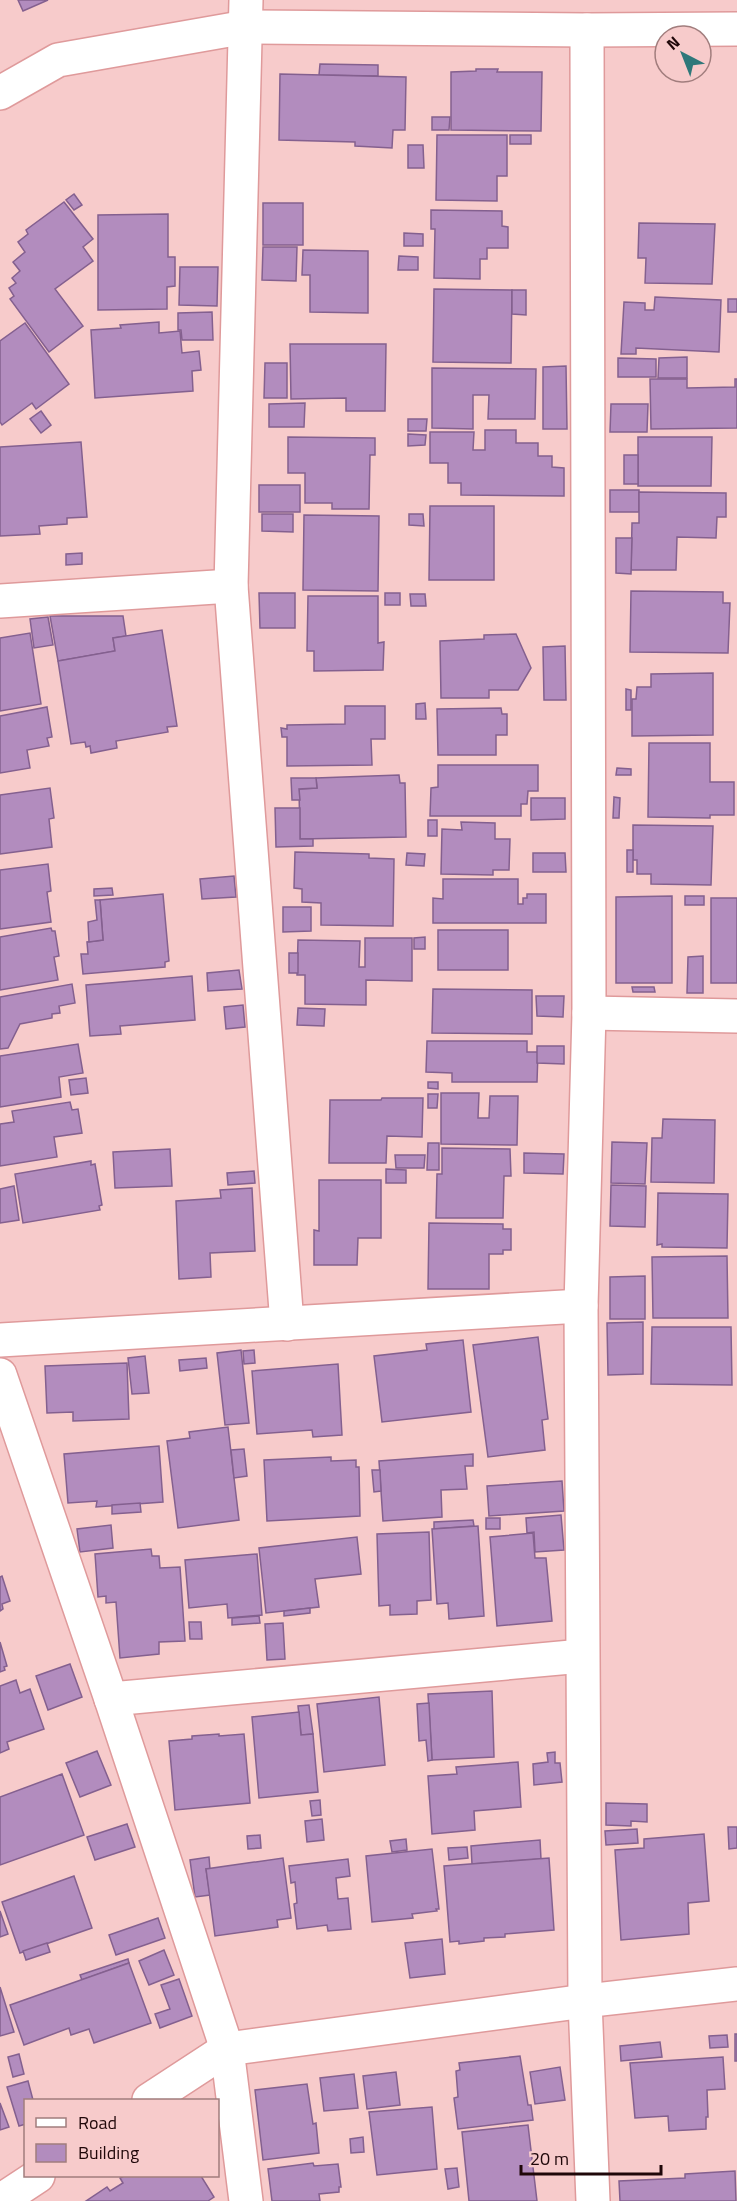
<svg xmlns="http://www.w3.org/2000/svg" width="737" height="2201" viewBox="0 0 737 2201" font-family="'Titillium Web',sans-serif">
<style>
.building{fill:#b28cbe;stroke:#84608f;stroke-width:1.5}
.lines{fill:none;stroke-linecap:round;stroke-linejoin:round}
.street-casing{stroke:#df9a9b;stroke-width:36}
.street{stroke:#fff;stroke-width:33}
</style>
<rect width="100%" height="100%" fill="#f7cbcb"/>
<g class="building">
<path d="M18 0H48L23 11Z"/>
<path d="M320 64 378 65V76L319 75Z"/>
<path d="M476 69H498L497 72H542L541 131 451 130V72L476 71Z"/>
<path d="M280 74 406 77 405 130H393L392 148 355 146V142L279 140Z"/>
<path d="M432 117H450L449 130H432Z"/>
<path d="M437 135H507V176H497V201L436 200Z"/>
<rect x="510" y="135" width="21" height="9"/>
<path d="M408 145H423L424 168H408Z"/>
<path d="M74 194 82 205 74 210 66 200Z"/>
<path d="M64 202 93 239 83 247 93 261 55 289 83 326 49 352 10 299 14 296 9 288 16 283 12 278 20 271 13 262 25 252 18 242 28 234 26 230Z"/>
<rect x="263" y="203" width="40" height="42"/>
<path d="M431 210 502 211V226L508 227V248H487V259H480V279L434 278 435 229H431Z"/>
<path d="M168 214V257H175V286L167 287V309L98 310V215Z"/>
<path d="M639 223 715 224 712 284 645 283 646 258H638Z"/>
<path d="M404 233 423 234V246H404Z"/>
<path d="M263 247H297L296 281 262 280Z"/>
<path d="M303 250 368 251V313L310 312V275H302Z"/>
<path d="M399 256 418 257V270H398Z"/>
<path d="M180 267H218L217 306 179 305Z"/>
<path d="M434 289 512 290 511 363 433 362Z"/>
<path d="M512 290H526V315L512 314Z"/>
<path d="M655 297 721 300 719 352 636 348V354H621L624 302 645 303V310H654Z"/>
<rect x="728" y="299" width="9" height="13"/>
<path d="M212 312 213 340H182L181 330H178V313Z"/>
<path d="M159 322V333L180 331 182 353 199 351 201 370 192 371 193 391 95 398 91 330 121 328 120 325Z"/>
<path d="M25 323 69 384 36 409 32 403 2 425 0 422V341Z"/>
<path d="M290 344H386L385 411H346V398L291 399Z"/>
<path d="M687 357V378H658L659 358Z"/>
<path d="M618 358 656 359V377H618Z"/>
<path d="M265 363H287V398H264Z"/>
<path d="M566 366 567 429H543V367Z"/>
<path d="M432 368 536 369 535 419H488L489 395H473V429L432 428Z"/>
<path d="M650 379H687V388L735 387V379H737V428L651 429Z"/>
<path d="M305 403 304 427H269V404Z"/>
<path d="M611 404H648L647 432H610Z"/>
<path d="M41 411 51 425 41 433 30 419Z"/>
<path d="M408 419H427L426 431H408Z"/>
<path d="M485 430H516V443H538V456H552V467L564 468V496L461 495V483H448V463H430V432H474L473 450H485Z"/>
<path d="M408 434 426 435 425 445 408 446Z"/>
<path d="M288 437 375 438V455H370L369 509H332V503H305V473H288Z"/>
<path d="M638 437H712L711 486H638Z"/>
<path d="M81 442 87 517 67 518V524L39 526 40 534 0 536V447Z"/>
<rect x="624" y="455" width="14" height="29"/>
<rect x="259" y="485" width="41" height="27"/>
<rect x="610" y="490" width="29" height="22"/>
<path d="M639 492 726 493V517H717L716 538 677 537 676 570H631L632 523H639Z"/>
<path d="M430 506H494V580H429Z"/>
<path d="M262 514H293V532L262 531Z"/>
<path d="M409 514H423L424 526 409 525Z"/>
<path d="M304 515 379 516 378 591 303 590Z"/>
<path d="M616 538H632L631 574 616 573Z"/>
<path d="M82 553V564L66 565V554Z"/>
<path d="M631 591 723 592V603H730L728 653 630 652Z"/>
<path d="M259 593H295V628H260Z"/>
<rect x="385" y="593" width="15" height="12"/>
<path d="M410 594H425L426 606H411Z"/>
<path d="M308 596H378V643L384 642 383 670 314 671V651H307Z"/>
<path d="M50 616H123L126 636 113 638 115 651 58 661Z"/>
<path d="M48 617 53 645 34 648 30 619Z"/>
<path d="M162 630 177 726 167 727 168 732 116 741 117 748 91 753 90 746 86 747 85 742 71 744 58 661 115 651 113 638Z"/>
<path d="M30 633 41 704 0 711V638Z"/>
<path d="M516 634 531 668 518 690H489V698H441L440 641 484 639V635Z"/>
<path d="M565 646 566 700H544L543 647Z"/>
<path d="M713 673V735L632 736V699H636L637 687H651V674Z"/>
<path d="M626 689 631 690V710H626Z"/>
<path d="M425 703 426 719H416V704Z"/>
<path d="M345 706H385V739H371L372 765 287 766V737H282L281 728 287 729V725L345 724Z"/>
<path d="M47 707 52 737 47 738 49 746 27 750 30 768 0 773V716Z"/>
<path d="M501 708 502 714H507V735H496V755H438L437 709Z"/>
<path d="M649 743H710V782H734V815H710V818L648 817Z"/>
<path d="M438 765H538V791H528L527 804H521V816H430L431 788 438 787Z"/>
<path d="M617 768 631 769V775H616Z"/>
<path d="M399 775 400 783H405L406 837 300 839 299 789 317 788 316 778Z"/>
<path d="M291 778H316L317 788 299 789 300 800H292Z"/>
<path d="M50 788 54 818 49 819 52 847 0 854V795Z"/>
<path d="M614 797 620 798 619 818H613Z"/>
<path d="M531 798H565V819L531 820Z"/>
<path d="M275 808H300V839H313V846L276 847Z"/>
<rect x="428" y="820" width="9" height="16"/>
<path d="M461 822 495 823V839H510L509 870H493V875L441 874 442 829 462 830Z"/>
<path d="M633 825 713 826 711 885 651 884V874H637V860H633Z"/>
<rect x="627" y="850" width="6" height="22"/>
<path d="M295 852 369 854V858L394 859 393 926 321 925V903L302 902V889L294 888Z"/>
<path d="M407 853 425 854 424 866 406 865Z"/>
<path d="M533 853H565L566 872H533Z"/>
<path d="M48 864 51 891 47 892 51 922 0 929V870Z"/>
<path d="M234 876 236 897 202 899 200 879Z"/>
<path d="M443 879H518V904H523V898H527V894H546V923H433V898L443 899Z"/>
<path d="M112 888 113 895 94 896V889Z"/>
<path d="M163 894 169 961 165 962V967L83 974 81 954H88L87 942 103 940 100 900Z"/>
<path d="M672 896V983H616V897Z"/>
<rect x="685" y="896" width="19" height="9"/>
<rect x="711" y="898" width="26" height="85"/>
<path d="M95 900H100L103 940 89 942 88 922 97 920Z"/>
<path d="M283 907H311V931L283 932Z"/>
<path d="M51 928 52 931H55L59 956 54 957 58 980 0 990V937Z"/>
<rect x="438" y="930" width="70" height="40"/>
<path d="M425 937V949H414V938Z"/>
<path d="M365 938H412V981L366 980V1005L305 1004V975H297L298 940 360 941 359 967H365Z"/>
<rect x="289" y="953" width="9" height="20"/>
<path d="M703 956V993H687L688 957Z"/>
<path d="M239 970 242 989 208 991 207 973Z"/>
<path d="M192 976 195 1020 120 1026 121 1034 90 1036 86 985Z"/>
<path d="M72 984 75 1003 59 1006 60 1013 52 1014V1018L20 1024 8 1048 0 1049V997Z"/>
<path d="M632 987H654L655 992H633Z"/>
<path d="M433 989 532 990V1034L432 1033Z"/>
<path d="M536 996H564L563 1017 537 1016Z"/>
<path d="M243 1005 245 1027 226 1029 224 1007Z"/>
<path d="M298 1008 325 1009 324 1026 297 1025Z"/>
<path d="M427 1041H527V1052H538L537 1082H452V1073L426 1072Z"/>
<path d="M78 1044 83 1073 59 1077 61 1097 0 1107V1056Z"/>
<path d="M537 1046H564V1064L537 1063Z"/>
<path d="M86 1078 88 1093 71 1095 69 1080Z"/>
<path d="M428 1082H438V1089L428 1088Z"/>
<path d="M441 1093H479L478 1118H489L490 1096H518L517 1145 441 1144Z"/>
<path d="M428 1094H438L437 1108H428Z"/>
<path d="M382 1098H423L422 1137 387 1136 386 1163H329L330 1100H381Z"/>
<path d="M70 1102 72 1110 78 1109 82 1133 54 1137 57 1157 0 1166V1124L14 1122 12 1111Z"/>
<path d="M663 1119 715 1120 714 1183 651 1182 652 1138H662Z"/>
<path d="M612 1142 647 1143 645 1184 611 1183Z"/>
<path d="M428 1143H439V1170H427Z"/>
<path d="M442 1148 510 1149 511 1176H504L503 1218H436L437 1174H442Z"/>
<path d="M170 1149 172 1186 115 1188 113 1152Z"/>
<path d="M524 1153 564 1154 563 1174 524 1173Z"/>
<path d="M395 1155H425L424 1168H396Z"/>
<path d="M91 1161V1165L95 1164 102 1205 99 1206 100 1210 23 1223 15 1174Z"/>
<path d="M386 1169 406 1170V1183H386Z"/>
<path d="M254 1171 255 1183 228 1185 227 1173Z"/>
<path d="M319 1180H381V1238H358L357 1265H314V1230L319 1231Z"/>
<path d="M611 1185 646 1186 645 1227 610 1226Z"/>
<path d="M14 1186 19 1220 0 1223V1189Z"/>
<path d="M252 1188 255 1251 210 1253 211 1277 179 1279 176 1201 221 1198 220 1190Z"/>
<path d="M658 1193 728 1194 727 1248 662 1247V1244L657 1245Z"/>
<path d="M429 1223 503 1224V1229H511V1250H503V1254H489V1289H428Z"/>
<path d="M727 1256 728 1318H653L652 1257Z"/>
<path d="M645 1276V1319H610V1277Z"/>
<path d="M643 1322V1374L608 1375 607 1323Z"/>
<path d="M652 1327H731L732 1385 651 1384Z"/>
<path d="M538 1337 548 1419 542 1420 545 1450 488 1457 473 1345Z"/>
<path d="M463 1340 471 1412 382 1422 374 1356 427 1350 426 1344Z"/>
<path d="M241 1350 249 1423 225 1425 217 1353Z"/>
<path d="M254 1350 255 1363 244 1364 243 1351Z"/>
<path d="M145 1356 149 1393 132 1394 128 1358Z"/>
<path d="M206 1358 207 1368 180 1371 179 1360Z"/>
<path d="M127 1363 129 1419 73 1421V1412L47 1413 45 1366Z"/>
<path d="M338 1364 342 1435 313 1437 312 1430 257 1434 252 1371Z"/>
<path d="M228 1427 239 1520 178 1528 167 1441 190 1438 189 1432Z"/>
<path d="M159 1446 163 1502 96 1507 97 1501 68 1503 64 1454Z"/>
<path d="M244 1449 247 1476 234 1478 231 1450Z"/>
<path d="M473 1454V1466H465L467 1489 441 1490 442 1517 383 1521 379 1461Z"/>
<path d="M331 1457V1461L356 1460V1467H359L360 1516 267 1521 264 1460Z"/>
<path d="M372 1470H380L381 1491 374 1492Z"/>
<path d="M562 1481 564 1511 489 1516 487 1486Z"/>
<path d="M140 1503 141 1512 112 1514V1505Z"/>
<path d="M561 1515 564 1550 535 1552 534 1532 527 1533 526 1518Z"/>
<rect x="486" y="1518" width="14" height="11"/>
<path d="M473 1520 474 1526 434 1529V1522Z"/>
<path d="M111 1525 113 1548 80 1552 77 1529Z"/>
<path d="M478 1526 484 1616 449 1619 448 1603 437 1604 432 1529Z"/>
<path d="M429 1532 431 1600 417 1601V1614L390 1615V1605L379 1606 377 1534Z"/>
<path d="M533 1533 535 1558H546L552 1621 497 1626 490 1537Z"/>
<path d="M357 1537 361 1574 315 1579 319 1607 266 1613 259 1548Z"/>
<path d="M151 1549 152 1556H159L160 1568 180 1567 185 1641 159 1642V1654L120 1658 116 1602 106 1603V1596L98 1597 95 1554Z"/>
<path d="M257 1554 262 1615 228 1618 227 1604 189 1608 185 1560Z"/>
<path d="M2 1576 10 1601 2 1604 3 1609 0 1611V1577Z"/>
<path d="M310 1608V1613L284 1616V1611Z"/>
<path d="M259 1616 260 1623 232 1625V1618Z"/>
<path d="M189 1622H201L202 1639H190Z"/>
<path d="M283 1623 285 1659 267 1660 265 1624Z"/>
<path d="M0 1642 7 1666 4 1667 5 1670 0 1672Z"/>
<path d="M70 1664 82 1697 48 1710 36 1676Z"/>
<path d="M16 1680 20 1693 30 1689 44 1729 7 1742 9 1749 0 1753V1686Z"/>
<path d="M492 1691 494 1757 432 1760 428 1694Z"/>
<path d="M379 1697 385 1765 324 1772 317 1704Z"/>
<path d="M429 1703 432 1760 428 1761 426 1740 419 1741 417 1704Z"/>
<path d="M309 1705 313 1734 301 1735 298 1706Z"/>
<path d="M299 1712 301 1735 313 1734 318 1792 259 1798 252 1717Z"/>
<path d="M219 1734V1736L244 1734 250 1803 175 1810 169 1741 192 1739V1736Z"/>
<path d="M97 1751 111 1785 80 1797 66 1763Z"/>
<path d="M555 1752V1763H560L562 1782 534 1785 533 1764 548 1762 547 1753Z"/>
<path d="M518 1762 521 1807 474 1811 475 1830 432 1834 428 1776 457 1774 456 1767Z"/>
<path d="M62 1774 84 1835 0 1865V1797Z"/>
<path d="M320 1800 321 1815 312 1816 310 1801Z"/>
<path d="M606 1803 647 1804V1822L631 1821V1826L606 1825Z"/>
<path d="M322 1819 324 1840 307 1842 305 1821Z"/>
<path d="M127 1824 135 1847 95 1860 87 1837Z"/>
<path d="M728 1827H737V1848L729 1849Z"/>
<path d="M637 1829 638 1843 606 1845 605 1831Z"/>
<path d="M704 1834 709 1901 688 1903 689 1934 621 1940 615 1850 644 1848V1839Z"/>
<path d="M260 1835 261 1848 248 1849 247 1836Z"/>
<path d="M406 1839 407 1850 392 1852 390 1841Z"/>
<path d="M540 1840 541 1859 472 1864 471 1846Z"/>
<path d="M467 1847 468 1858 449 1860 448 1848Z"/>
<path d="M432 1849 439 1909H436L437 1911 412 1914 413 1918 372 1922 366 1856Z"/>
<path d="M209 1857 210 1869H206L210 1895 195 1897 190 1860Z"/>
<path d="M283 1858 291 1918 277 1920 278 1927 215 1936 206 1869Z"/>
<path d="M549 1858 554 1930 505 1934V1937L484 1938V1941L459 1944V1941L450 1942 444 1866Z"/>
<path d="M348 1859 350 1876 336 1878 338 1899 348 1898 351 1929 328 1931 327 1925 297 1929 294 1904 297 1903 295 1882 291 1883 289 1866Z"/>
<path d="M74 1876 92 1928 20 1953 2 1902Z"/>
<path d="M0 1911 8 1934 0 1937Z"/>
<path d="M158 1918 165 1938 116 1955 109 1935Z"/>
<path d="M442 1939 445 1974 410 1978 405 1943Z"/>
<path d="M47 1943 50 1952 26 1960 23 1951Z"/>
<path d="M164 1950 174 1975 149 1985 139 1961Z"/>
<path d="M128 1959 129 1963 82 1980 80 1975Z"/>
<path d="M129 1963 151 2023 94 2043 89 2029 71 2035 69 2028 24 2045 10 2005Z"/>
<path d="M179 1979 192 2016 160 2028 155 2014 170 2009 161 1985Z"/>
<path d="M0 1987 14 2032 0 2036Z"/>
<rect x="735" y="2034" width="2" height="27"/>
<path d="M727 2035 728 2047 710 2048 709 2036Z"/>
<path d="M660 2042 662 2057 621 2061 620 2046Z"/>
<path d="M19 2054 24 2074 13 2077 8 2057Z"/>
<path d="M520 2056 528 2105H531L533 2120 458 2129 454 2098 458 2097 456 2071 460 2070 459 2063Z"/>
<path d="M723 2057 725 2089 707 2090 708 2117H706V2129L669 2131 668 2116 635 2118 630 2063Z"/>
<path d="M560 2067 565 2100 535 2104 530 2072Z"/>
<path d="M396 2072 400 2105 367 2109 363 2076Z"/>
<path d="M354 2074 358 2108 324 2111 320 2078Z"/>
<path d="M28 2081 33 2100H26V2124L19 2126 7 2087Z"/>
<path d="M307 2084 313 2124 316 2123 319 2153 263 2160 255 2090Z"/>
<path d="M0 2103 9 2127 0 2130Z"/>
<path d="M432 2107 437 2169 377 2175 369 2112Z"/>
<path d="M528 2125 537 2201H469L462 2132Z"/>
<path d="M363 2137 364 2152 351 2153 350 2139Z"/>
<path d="M313 2163 314 2166 338 2164 341 2187H339V2192L319 2194 320 2201H272L268 2169Z"/>
<path d="M457 2168 459 2187 448 2189 445 2169Z"/>
<path d="M735 2171 736 2201H620L619 2181 685 2178V2174Z"/>
<path d="M124 2176H201L214 2197 208 2201H86L107 2187 110 2191 123 2183 120 2178Z"/>
</g>
<g class="lines">
<g class="street-casing">
<g id="street">
<path d="M246 0 231 586 287 1324"/>
<path d="M587 30 589 1013 581 1306 585 2001 593 2201"/>
<path d="M0 93 58 60 246 27 587 30 737 29"/>
<path d="M0 601 231 586"/>
<path d="M589 1013 737 1016"/>
<path d="M0 1340 581 1306"/>
<path d="M0 1375 111 1699 227 2049 246 2201"/>
<path d="M111 1699 582 1656"/>
<path d="M149 2100 227 2049 585 2001 737 1984"/>
<path d="M0 2201 38 2176"/>
</g>
</g>
<use href="#street" class="street"/>
</g>
<rect x="24" y="2099" width="195" height="78" fill="#f7cbcb" stroke="#a17d7d" stroke-width="1.5"/>
<rect x="36" y="2118" width="30" height="9" fill="#ffffff" stroke="#a17d7d" stroke-width="1.5"/>
<text x="78" y="2129" font-size="18" fill="#1f0709">Road</text>
<rect x="36" y="2144" width="30" height="18" fill="#b28cbe" stroke="#a17d7d" stroke-width="1.5"/>
<text x="78" y="2159" font-size="18" fill="#1f0709">Building</text>
<g transform="translate(683 54) rotate(318)"><circle r="28" fill="#f7cbcb" stroke="#a17d7d" stroke-width="1.5"/>
<path d="M0-4.5L10 22L0 15L-10 22Z" fill="#2e787a"/>
<text y="-9" font-size="16" font-weight="bold" text-anchor="middle" fill="#1f0709">N</text>
</g>
<path d="M521 2165v9h140v-9" fill="none" stroke="#1f0709" stroke-width="3"/>
<text x="530" y="2165" font-size="18" fill="#1f0709" stroke="#f7cbcb" stroke-width="4.5" paint-order="stroke">20 m</text>
</svg>
